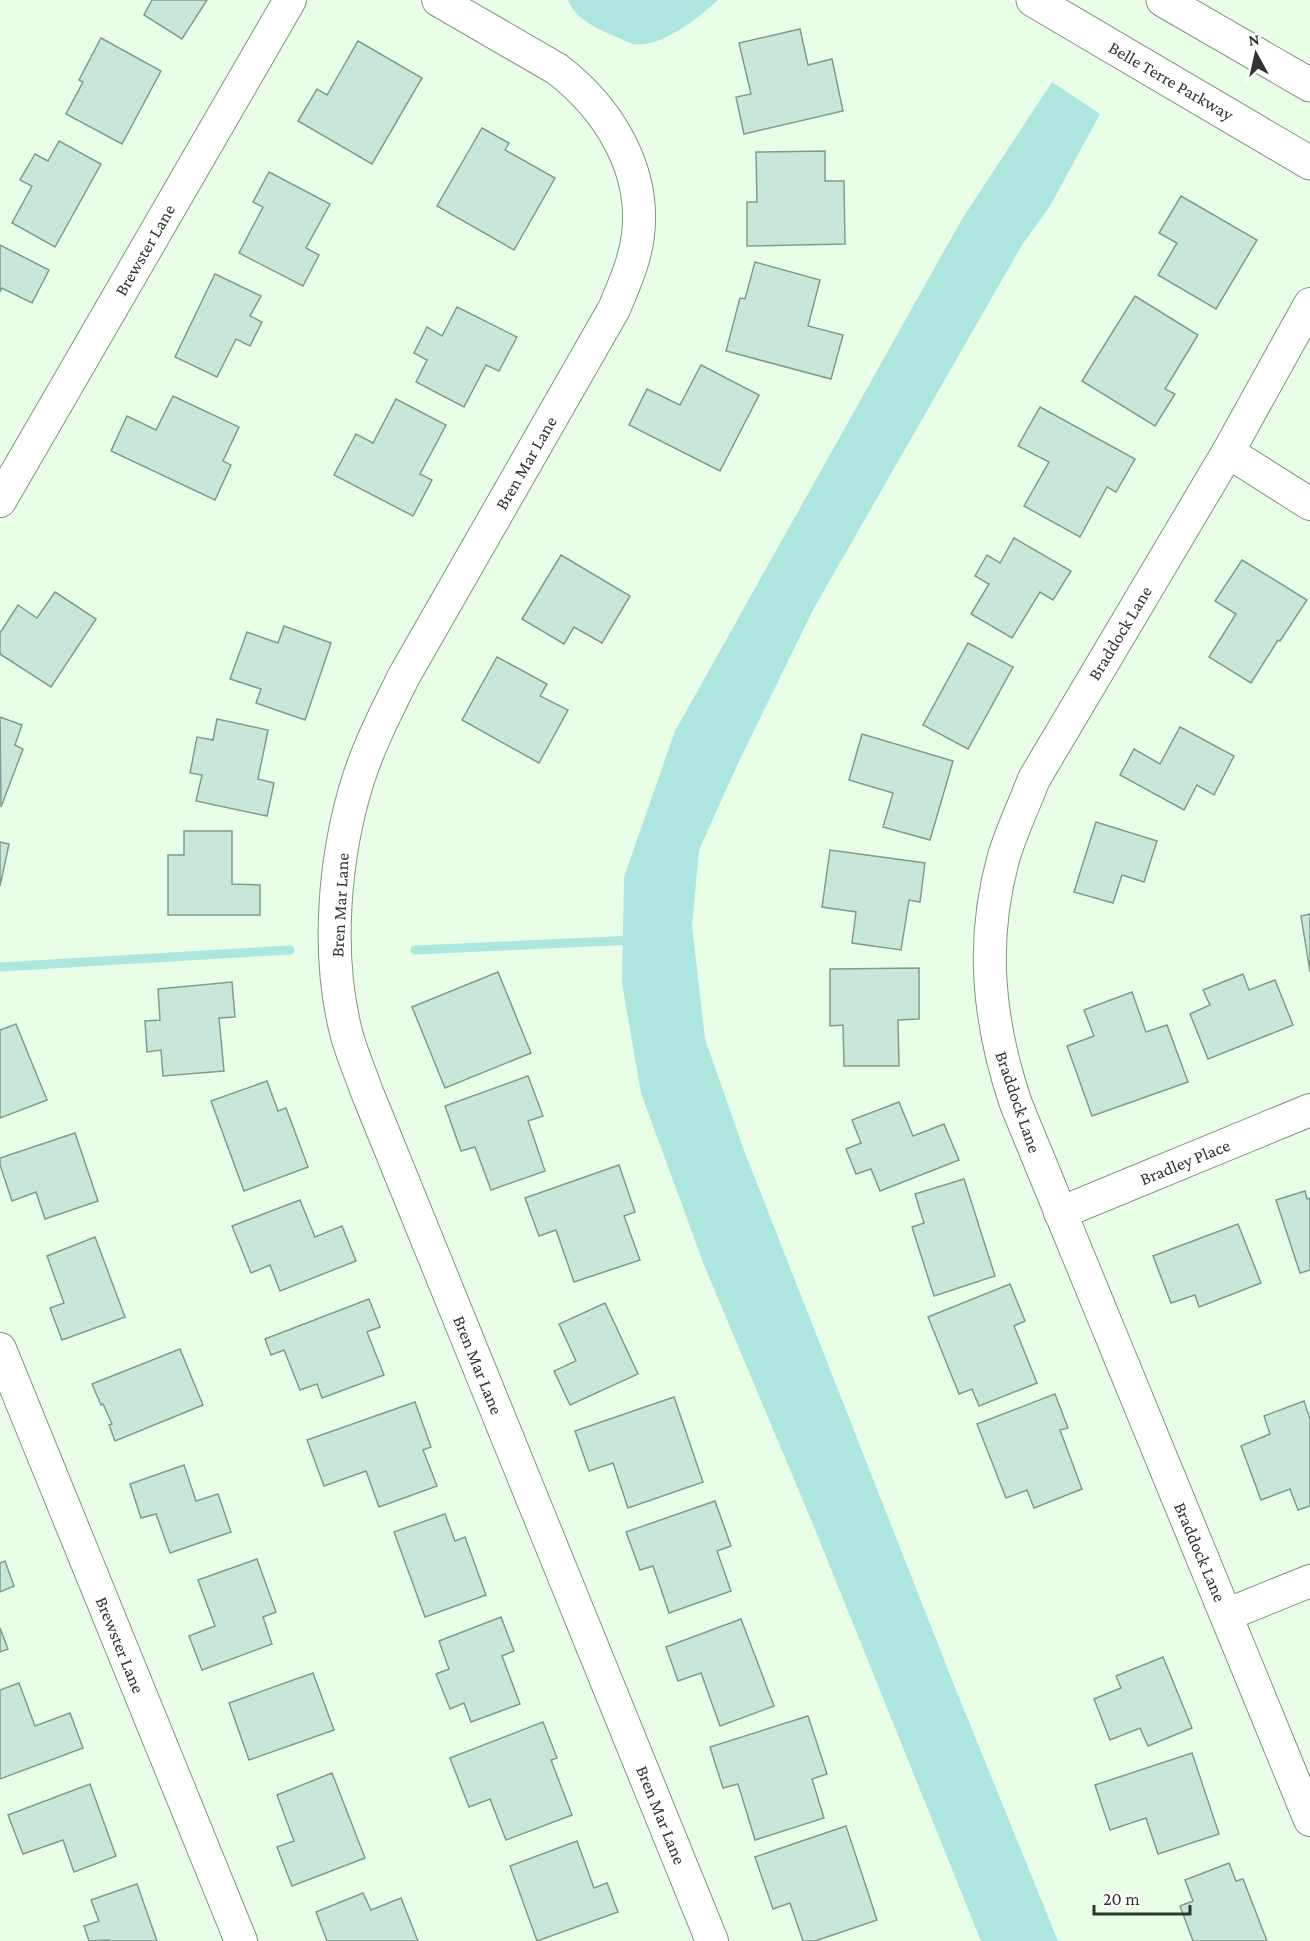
<svg xmlns="http://www.w3.org/2000/svg" width="1310" height="1941" viewBox="0 0 1310 1941" font-family="'Crimson Pro',serif">
<style>
.water{fill:#ace6de}
.lines{fill:none;stroke-linecap:round;stroke-linejoin:round}
.stream{stroke:#ace6de;stroke-width:9}
.building{fill:#c9e7d8;stroke:#809c8e;stroke-width:1.5}
.street-casing{stroke:#829580;stroke-width:34}
.secondary-casing{stroke:#829580;stroke-width:35}
.street{stroke:#fff;stroke-width:32}
.secondary{stroke:#fff;stroke-width:33}
.labels{text-anchor:middle;dominant-baseline:central;stroke-width:4.5;stroke-linejoin:round;paint-order:stroke}
.street-label{font-size:18px;fill:#2f372e;stroke:#fff}
</style>
<rect width="100%" height="100%" fill="#e9fee7"/>
<g class="water">
<path d="M568 0H718C698 18 661 49 632 44 610 33 578 25 568 0Z"/>
<path d="M1052 82 1100 114 1050 206 1022 245 814 608 740 759 699 850 692 926 705 1039 745 1153 954 1685 1058 1941H981L812 1522 704 1265 641 1093 622 983 624 877 675 731 962 219Z"/>
</g>
<g class="lines">
<g class="stream">
<path d="M415 950 635 940"/>
<path d="M0 967 290 950"/>
</g>
</g>
<g class="building">
<path d="M152 0H207L182 39 144 15Z"/>
<path d="M800 29 808 65 832 59 843 111 744 134 736 97 751 94 739 43Z"/>
<path d="M101 38 161 71 122 144 66 114 83 82 79 80Z"/>
<path d="M358 41 422 78 372 164 298 121 317 89 327 95Z"/>
<path d="M482 128 509 143 505 150 555 178 514 250 437 206Z"/>
<path d="M59 141 101 164 55 247 12 223 32 186 20 180 35 154 48 161Z"/>
<path d="M825 151V181H844L845 244 747 246V202H757L756 152Z"/>
<path d="M269 172 330 204 306 248 319 255 303 286 239 253 263 207 253 202Z"/>
<path d="M1181 196 1257 240 1216 309 1158 275 1177 243 1159 233Z"/>
<path d="M0 245 49 270 32 303 2 288 0 292Z"/>
<path d="M755 262 820 280 808 326 843 335 831 379 726 351 740 298 745 299Z"/>
<path d="M215 274 261 296 250 316 262 322 250 346 236 339 217 377 175 357Z"/>
<path d="M1135 296 1198 335 1165 389 1175 394 1155 426 1082 381Z"/>
<path d="M457 307 517 337 499 371 486 365 464 407 416 382 427 360 414 353 427 327 442 336Z"/>
<path d="M701 365 759 395 720 471 629 425 647 389 680 405Z"/>
<path d="M173 396 239 427 223 461 231 465 215 500 111 451 127 416 156 430Z"/>
<path d="M396 399 446 425 420 474 432 480 413 516 334 475 356 434 373 443Z"/>
<path d="M1040 407 1135 459 1116 492 1107 487 1080 537 1024 506 1049 462 1018 446Z"/>
<path d="M1014 538 1071 571 1053 600 1040 592 1012 638 971 614 989 584 975 576 987 555 1000 563Z"/>
<path d="M561 555 630 596 602 643 574 627 564 644 522 619Z"/>
<path d="M1242 560 1307 600 1280 641 1278 640 1251 683 1209 657 1236 614 1215 601Z"/>
<path d="M55 592 96 619 51 687 0 654V633L18 605 37 618Z"/>
<path d="M284 626 331 643 305 720 256 703 261 689 230 679 247 632 278 643Z"/>
<path d="M968 643 1013 667 968 749 923 725Z"/>
<path d="M497 657 547 684 540 696 568 710 539 763 462 720Z"/>
<path d="M0 717 22 725 15 745 23 749 1 807Z"/>
<path d="M217 719 268 730 258 779 274 783 267 816 196 801 202 775 190 773 197 737 213 740Z"/>
<path d="M1180 727 1234 756 1214 795 1197 785 1184 810 1120 775 1134 749 1160 764Z"/>
<path d="M862 734 953 761 930 840 883 827 893 793 849 780Z"/>
<path d="M1096 822 1157 841 1144 882 1122 875 1113 903 1074 892Z"/>
<path d="M184 831H232V884L260 885V915H168V855H184Z"/>
<path d="M0 842 9 844 0 886Z"/>
<path d="M830 850 925 863 920 902 909 900 901 950 852 943 856 912 822 907Z"/>
<path d="M1310 914V972L1301 916Z"/>
<path d="M919 968V1019L898 1020 899 1066H844L843 1025 830 1026V969Z"/>
<path d="M498 972 531 1053 445 1088 412 1007Z"/>
<path d="M1243 974 1249 990 1275 980 1293 1025 1208 1059 1190 1014 1210 1005 1203 990Z"/>
<path d="M232 982 235 1017 219 1018 224 1071 163 1076 161 1050 147 1052 145 1021 160 1020 158 989Z"/>
<path d="M1132 992 1146 1032 1167 1025 1188 1082 1092 1116 1067 1046 1094 1036 1084 1010Z"/>
<path d="M16 1024 47 1100 0 1118V1030Z"/>
<path d="M528 1076 543 1116 528 1121 545 1171 491 1190 475 1147 461 1151 445 1106Z"/>
<path d="M267 1081 278 1111 286 1108 308 1167 244 1191 211 1101Z"/>
<path d="M899 1102 913 1136 944 1124 959 1160 880 1191 871 1169 856 1174 846 1149 861 1143 852 1120Z"/>
<path d="M75 1133 98 1201 45 1219 36 1192 12 1201 0 1165V1158Z"/>
<path d="M619 1165 635 1212 624 1216 640 1260 574 1282 556 1230 539 1236 525 1198Z"/>
<path d="M964 1179 995 1276 934 1296 912 1227 924 1223 915 1194Z"/>
<path d="M1305 1191 1307 1199 1310 1198V1270L1300 1273 1276 1200Z"/>
<path d="M300 1200 315 1237 342 1226 356 1261 280 1291 270 1265 251 1273 232 1226Z"/>
<path d="M1238 1224 1261 1283 1199 1307 1195 1295 1171 1303 1153 1256Z"/>
<path d="M95 1237 125 1317 62 1340 50 1308 64 1303 47 1256Z"/>
<path d="M1010 1284 1025 1321 1014 1326 1037 1383 979 1406 972 1389 959 1394 928 1317Z"/>
<path d="M369 1299 380 1327 367 1332 384 1375 322 1398 317 1384 300 1390 284 1350 271 1355 265 1339Z"/>
<path d="M605 1303 638 1374 570 1405 554 1371 576 1361 559 1324Z"/>
<path d="M180 1349 203 1405 115 1441 109 1425 112 1424 103 1404 101 1405 92 1384Z"/>
<path d="M1055 1394 1068 1428 1060 1430 1082 1489 1034 1508 1027 1490 1006 1498 977 1424Z"/>
<path d="M674 1397 703 1482 628 1508 613 1463 589 1471 575 1431Z"/>
<path d="M1304 1401 1310 1419V1506L1298 1510 1290 1489 1261 1500 1241 1446 1270 1434 1264 1416Z"/>
<path d="M415 1402 431 1447 423 1450 437 1486 379 1507 366 1471 324 1486 307 1440Z"/>
<path d="M184 1465 196 1501 218 1494 231 1532 170 1553 156 1514 141 1518 130 1484Z"/>
<path d="M715 1501 731 1546 717 1551 731 1591 669 1613 653 1566 640 1570 626 1532Z"/>
<path d="M445 1514 455 1541 465 1537 486 1595 425 1617 394 1532Z"/>
<path d="M257 1559 276 1612 263 1617 272 1644 202 1670 189 1636 215 1626 198 1580Z"/>
<path d="M5 1561 14 1586 0 1592V1563Z"/>
<path d="M501 1617 514 1651 502 1656 520 1704 471 1722 464 1703 450 1709 436 1674 449 1669 439 1641Z"/>
<path d="M741 1619 774 1706 720 1726 701 1673 678 1681 666 1647Z"/>
<path d="M0 1628 8 1649 0 1652Z"/>
<path d="M1163 1657 1192 1728 1148 1746 1140 1728 1110 1740 1094 1699 1121 1688 1116 1676Z"/>
<path d="M313 1673 334 1730 249 1760 229 1703Z"/>
<path d="M19 1683 35 1726 70 1713 83 1748 0 1779V1690Z"/>
<path d="M808 1716 827 1774 812 1779 824 1818 755 1840 738 1784 723 1788 710 1747Z"/>
<path d="M543 1722 557 1758 551 1760 572 1815 506 1840 490 1799 469 1807 450 1758Z"/>
<path d="M1192 1753 1219 1834 1158 1854 1146 1818 1110 1830 1095 1785Z"/>
<path d="M332 1773 365 1858 292 1886 277 1847 294 1841 277 1795Z"/>
<path d="M90 1784 116 1856 74 1872 63 1840 23 1854 8 1815Z"/>
<path d="M846 1826 877 1920 815 1941H803L790 1903 773 1909 755 1857Z"/>
<path d="M577 1841 594 1888 607 1883 618 1912 537 1941 510 1866Z"/>
<path d="M1229 1863 1236 1881 1243 1879 1267 1941H1193L1180 1906 1193 1901 1185 1880Z"/>
<path d="M137 1884 157 1941H110L109 1940 89 1941 84 1926 99 1921 91 1900Z"/>
<path d="M363 1893 371 1910 401 1898 418 1941H327L316 1912Z"/>
</g>
<g class="lines">
<g class="street-casing">
<g id="street">
<path d="M438 0 557 69C608 108 646 169 638 235 635 261 624 285 614 309L404 676C387 710 370 743 358 780 334 857 326 953 346 1032 351 1052 360 1072 367 1092L712 1941"/>
<path d="M1310 304 1228 452 1034 779C1024 805 1012 830 1004 856 980 941 988 1021 1016 1104L1310 1820"/>
<path d="M1228 452 1310 504"/>
<path d="M0 501 290 0"/>
<path d="M1060 1213 1310 1110"/>
<path d="M0 1349 241 1941"/>
<path d="M1226 1615 1310 1581"/>
</g>
</g>
<g class="secondary-casing">
<g id="secondary">
<path d="M1033 0 1310 163"/>
<path d="M1163 0 1310 85"/>
</g>
</g>
<use href="#street" class="street"/>
<use href="#secondary" class="secondary"/>
</g>
<g class="labels">
<g class="street-label">
<text transform="translate(1171 81) rotate(30)">Belle Terre Parkway</text>
<text transform="translate(145 250) rotate(-60)">Brewster Lane</text>
<text transform="translate(526 463) rotate(-60)">Bren Mar Lane</text>
<text transform="translate(1120 633) rotate(-59)">Braddock Lane</text>
<text transform="translate(340 905) rotate(-87)">Bren Mar Lane</text>
<text transform="translate(1018 1102) rotate(71)">Braddock Lane</text>
<text transform="translate(1185 1162) rotate(-22)">Bradley Place</text>
<text transform="translate(478 1365) rotate(68)">Bren Mar Lane</text>
<text transform="translate(1200 1552) rotate(67)">Braddock Lane</text>
<text transform="translate(120 1645) rotate(68)">Brewster Lane</text>
<text transform="translate(661 1815) rotate(68)">Bren Mar Lane</text>
</g>
</g>
<g transform="translate(1256 54) rotate(352)" stroke="#ffffff" stroke-width="4.5" paint-order="stroke">
<path d="M0-4.5L10 22L0 15L-10 22Z" fill="#2f372e"/>
<text y="-9" font-size="16" font-weight="bold" text-anchor="middle" fill="#2f372e">N</text>
</g>
<path d="M1094 1905v9h96v-9" fill="none" stroke="#2f372e" stroke-width="3"/>
<text x="1103" y="1905" font-size="18" fill="#2f372e" stroke="#ffffff" stroke-width="4.5" paint-order="stroke">20 m</text>
</svg>
